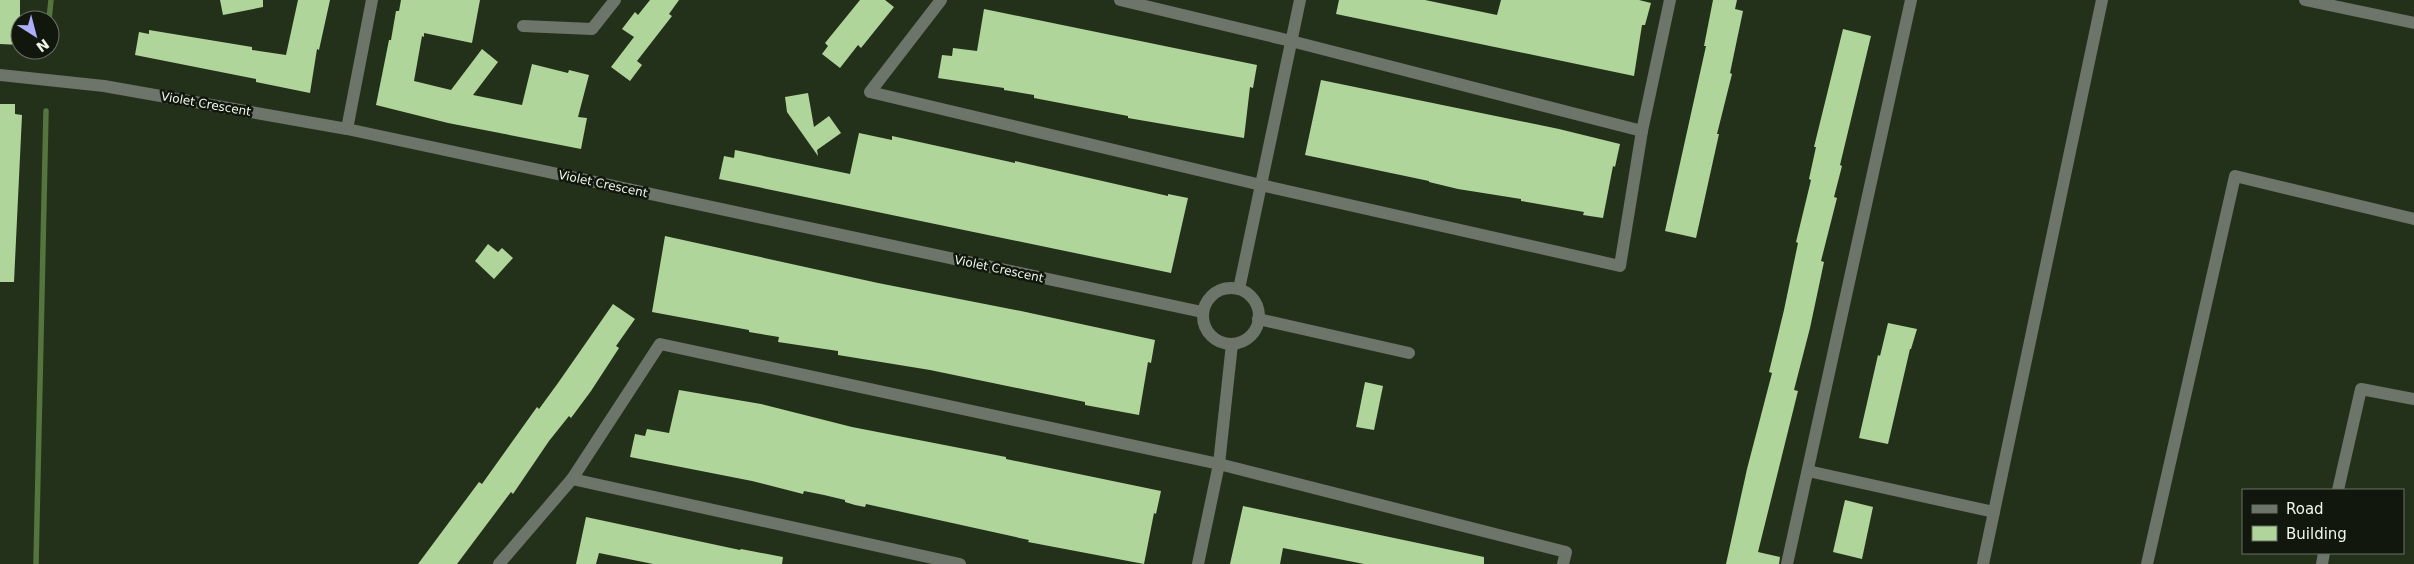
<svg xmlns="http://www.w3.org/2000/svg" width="2414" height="564" viewBox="0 0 2414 564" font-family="'DejaVu Sans',sans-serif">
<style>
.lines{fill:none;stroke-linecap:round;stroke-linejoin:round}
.stream{stroke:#54753e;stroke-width:5.5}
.building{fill:#b0d59a}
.street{stroke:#6d7469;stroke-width:12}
.labels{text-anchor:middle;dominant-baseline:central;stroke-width:5;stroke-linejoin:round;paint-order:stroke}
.street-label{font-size:12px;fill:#eef7e8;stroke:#11170d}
</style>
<rect width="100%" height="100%" fill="#23311b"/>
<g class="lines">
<g class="stream">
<path d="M49 20 51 0"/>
<path d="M36 564 46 111"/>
</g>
</g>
<g class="building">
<path d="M0 0H20V45L0 44Z"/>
<path d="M220 0H263V7L223 15Z"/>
<path d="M298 0H330L319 50 317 49 310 93 256 82V79L135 55 139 32 149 34V30L252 47V50L286 55Z"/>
<path d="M401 0H480L472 43 424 33V37L422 36 414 81 451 90 482 49 498 62 473 95 522 105 532 64 568 73 569 70 589 75 578 117 587 118 581 149 448 123 376 105 389 40H391L396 11H399Z"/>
<path d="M650 0H679L669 14 672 16 637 61 642 65 630 81 611 67 634 37 622 29 635 12 638 15Z"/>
<path d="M860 0H885L894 7 861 48 858 45 840 68 822 54 828 46 825 43Z"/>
<path d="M1339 0H1425L1497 15 1501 0H1639L1651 3 1645 25H1642L1634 76 1336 14Z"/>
<path d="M1713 0H1737L1735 9 1743 11 1730 73 1732 74 1717 134H1719L1696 238 1665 231 1706 46H1704Z"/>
<path d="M984 9 1257 65 1253 88 1250 87 1244 138 1128 118V116L1034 98V95L1004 90V88L938 78 942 55 952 56 953 48 977 51Z"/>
<path d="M1843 29 1871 36 1840 165 1842 166 1834 197 1837 198 1821 261 1824 262 1810 328 1794 390 1798 391 1758 552 1780 557 1779 564H1726L1747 469 1772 373 1769 372 1784 310 1798 243 1796 242 1811 180 1809 179 1816 147H1814Z"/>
<path d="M1321 80 1559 129 1620 144 1615 167 1613 166 1603 218 1583 215 1584 212 1521 201V199L1458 189 1429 182V181L1305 155Z"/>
<path d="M808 93 814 127 829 116 841 133 817 150 818 156 787 112 785 97Z"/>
<path d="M0 104H15V114L22 115 14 282H0Z"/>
<path d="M859 133 892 140V136L1015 163V161L1168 196V194L1188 198 1171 273 719 179 724 156 734 158 735 150 850 174Z"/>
<path d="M665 236 878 283 1021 311 1155 340 1151 363 1148 362 1139 415 1085 405V402L930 370 838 355V351L778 342 779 337 749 332V330L652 312Z"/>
<path d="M488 244 498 252 502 248 513 258 494 279 475 261Z"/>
<path d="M613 304 635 319 616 346 619 348 591 391 571 418 569 416 549 441 513 494 511 492 457 564H418L479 482 482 484 537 407 539 409 558 383Z"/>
<path d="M1888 323 1917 329 1911 349H1910L1888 444 1859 438 1878 355 1880 356Z"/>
<path d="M1365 382 1383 386 1374 430 1356 427Z"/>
<path d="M679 390 761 404 852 427 1006 457V459L1161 491 1156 514 1154 513 1144 564 1028 542 1029 540 866 504 865 507 855 505 845 502V500L824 495 804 491 803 494 752 481 630 457 635 434 645 436 647 429 669 433Z"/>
<path d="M1845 500 1873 507 1862 559 1833 552Z"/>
<path d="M1243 506 1484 557V564H1364L1283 548 1280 564H1230Z"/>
<path d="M586 517 740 550 741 549 783 557 782 564H653L599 553 596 564H576Z"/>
</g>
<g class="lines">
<g class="street">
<path d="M941 0 870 92 1261 185 1620 266 1642 131 1670 0"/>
<path d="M1120 0 1291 41 1642 131"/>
<path d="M2305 0 2414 23"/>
<path d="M523 26 592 29 615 0"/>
<path d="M0 75 104 86 347 129 1202 312"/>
<path d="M347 129 372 0"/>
<circle cx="1231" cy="316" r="28"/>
<path d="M1239 289 1300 0"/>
<path d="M1258 319 1409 353"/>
<path d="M1808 471 1994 512"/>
<path d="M572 479 960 564"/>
<path d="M2338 490 2361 389 2414 399"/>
<path d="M499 564 572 479 660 344 1219 464 1566 552 1563 564"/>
<path d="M1198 564 1219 464 1232 344"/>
<path d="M1787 564 1911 0"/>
<path d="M1983 564 2102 0"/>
<path d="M2147 564 2235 176 2414 219"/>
<path d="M2322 564 2324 553"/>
</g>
</g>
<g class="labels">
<g class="street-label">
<text transform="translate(206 104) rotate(10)">Violet Crescent</text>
<text transform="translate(603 184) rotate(12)">Violet Crescent</text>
<text transform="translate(999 269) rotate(12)">Violet Crescent</text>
</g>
</g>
<rect x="2242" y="489" width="162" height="65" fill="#11170d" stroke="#697165"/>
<rect x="2252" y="505" width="25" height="8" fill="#6d7469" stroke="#697165"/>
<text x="2286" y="514" font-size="15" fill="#eef7e8">Road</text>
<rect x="2252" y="526" width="25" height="15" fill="#b0d59a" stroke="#697165"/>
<text x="2286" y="539" font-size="15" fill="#eef7e8">Building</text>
<g transform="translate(35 35) rotate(144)"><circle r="24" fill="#11170d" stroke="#697165"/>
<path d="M0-4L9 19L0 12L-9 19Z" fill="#afaefa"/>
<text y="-8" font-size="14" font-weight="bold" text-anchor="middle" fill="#eef7e8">N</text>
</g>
</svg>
